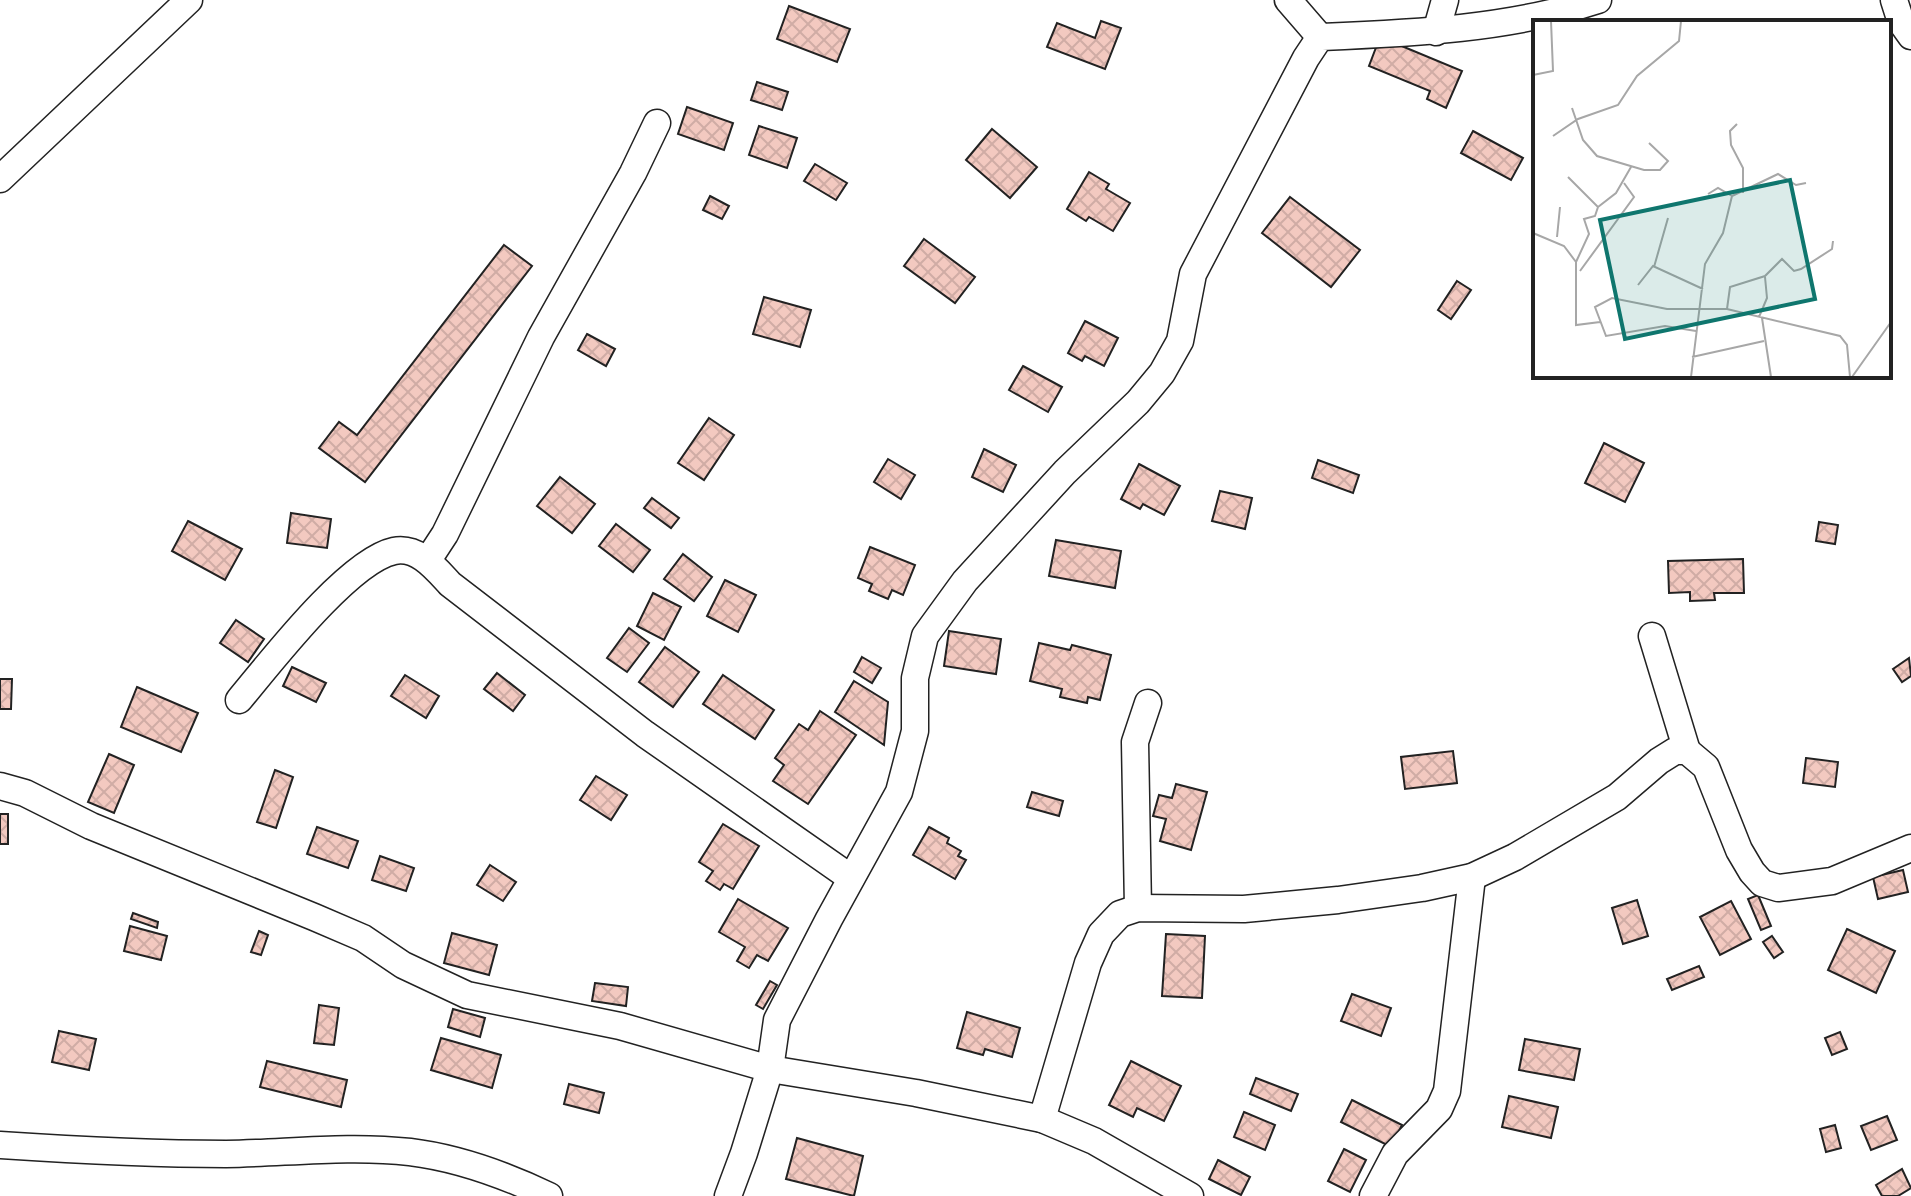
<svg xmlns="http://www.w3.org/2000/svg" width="1911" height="1196" viewBox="0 0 1911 1196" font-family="'Nunito Sans',sans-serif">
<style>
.building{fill:url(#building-cross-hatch);stroke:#222;stroke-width:2}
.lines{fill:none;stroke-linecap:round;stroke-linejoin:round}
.minor-casing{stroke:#222;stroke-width:29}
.minor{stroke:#fff;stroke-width:26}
.inset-road{fill:none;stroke:#a7a7a7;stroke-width:2}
.view{fill:#0f766e;fill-opacity:0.15;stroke:#0f766e;stroke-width:4}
.inset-edge{fill:none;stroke:#222;stroke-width:4}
</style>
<defs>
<pattern id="building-cross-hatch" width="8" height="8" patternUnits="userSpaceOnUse" patternTransform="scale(2)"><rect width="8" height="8" fill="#f3c9c0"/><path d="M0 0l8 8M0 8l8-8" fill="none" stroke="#d0aca5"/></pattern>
</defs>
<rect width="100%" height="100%" fill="#fff"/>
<g class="building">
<path d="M789 6 850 29 837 62 777 39Z"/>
<path d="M1101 21 1121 28 1105 69 1047 47 1057 23 1095 38Z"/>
<path d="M1380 37 1462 71 1446 108 1427 99 1430 91 1369 66Z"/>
<path d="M757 82 788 92 782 110 751 100Z"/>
<path d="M687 107 733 123 724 150 678 134Z"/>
<path d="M759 126 797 138 787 168 749 155Z"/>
<path d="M992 129 1037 167 1010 198 966 160Z"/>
<path d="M1473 131 1523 158 1511 180 1461 153Z"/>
<path d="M815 164 847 183 836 200 804 181Z"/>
<path d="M1089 172 1109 184 1106 189 1130 203 1113 231 1089 217 1086 221 1067 209Z"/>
<path d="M710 196 729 206 722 219 703 210Z"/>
<path d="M1290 197 1360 250 1331 287 1262 233Z"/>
<path d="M924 239 975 277 955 303 904 266Z"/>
<path d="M504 245 532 266 365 482 319 448 339 422 357 435Z"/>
<path d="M1457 281 1471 290 1451 319 1438 310Z"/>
<path d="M764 297 811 310 800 347 753 334Z"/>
<path d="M1085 321 1118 338 1104 366 1085 356 1082 361 1068 353Z"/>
<path d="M587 334 615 349 606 366 578 350Z"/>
<path d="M1023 366 1062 387 1048 412 1009 390Z"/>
<path d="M709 418 734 435 704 480 678 463Z"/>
<path d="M1604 443 1644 463 1625 502 1585 483Z"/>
<path d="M984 449 1016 465 1003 492 972 477Z"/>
<path d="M888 459 915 475 901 499 874 482Z"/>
<path d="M1318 460 1359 475 1353 493 1312 478Z"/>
<path d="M1139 464 1180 486 1164 515 1143 504 1140 509 1121 499Z"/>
<path d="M560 477 595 504 572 533 537 506Z"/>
<path d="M1220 491 1252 498 1245 529 1212 521Z"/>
<path d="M652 498 679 518 671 528 644 508Z"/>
<path d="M291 513 331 519 327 548 287 543Z"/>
<path d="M188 521 242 549 225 580 172 551Z"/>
<path d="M1819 522 1838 525 1835 544 1816 541Z"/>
<path d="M616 524 650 550 633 572 599 546Z"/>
<path d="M1056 540 1121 551 1115 588 1049 576Z"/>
<path d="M870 547 915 565 903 595 892 590 888 599 869 591 872 584 858 578Z"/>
<path d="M683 554 712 577 694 601 664 579Z"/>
<path d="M1743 559 1744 593H1714L1715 600 1690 601V592L1669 593 1668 561Z"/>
<path d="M725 580 756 595 738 632 707 616Z"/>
<path d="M653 593 681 607 664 640 637 626Z"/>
<path d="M236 620 264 639 248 662 220 643Z"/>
<path d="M629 628 649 643 627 672 607 658Z"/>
<path d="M949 631 1001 639 996 674 944 666Z"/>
<path d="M1039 643 1070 650 1072 645 1111 655 1100 700 1088 697 1087 703 1060 697 1062 689 1030 681Z"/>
<path d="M665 647 699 672 673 707 639 682Z"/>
<path d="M862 657 881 668 872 683 854 672Z"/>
<path d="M1909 658 1911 676 1902 682 1893 669Z"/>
<path d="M292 667 326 683 316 702 283 686Z"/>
<path d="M497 673 525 695 513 711 484 689Z"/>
<path d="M405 675 439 696 426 718 391 696Z"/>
<path d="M723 675 774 710 755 739 703 704Z"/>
<path d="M0 679H12L11 709H0Z"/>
<path d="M854 681 888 702 884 745 835 712Z"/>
<path d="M137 687 198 713 181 752 121 727Z"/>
<path d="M820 711 856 735 808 804 773 781 784 765 775 758 799 724 808 730Z"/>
<path d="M1453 751 1457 783 1405 789 1401 757Z"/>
<path d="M109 754 134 765 114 813 88 802Z"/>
<path d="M1806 758 1838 762 1835 787 1803 783Z"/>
<path d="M275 770 293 777 276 828 257 822Z"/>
<path d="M596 776 627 795 611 820 580 800Z"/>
<path d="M1176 784 1207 792 1191 850 1160 841 1166 819 1153 816 1159 795 1172 798Z"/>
<path d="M1032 792 1063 801 1059 816 1027 807Z"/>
<rect x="0" y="814" width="8" height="30"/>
<path d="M723 824 759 846 733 889 724 884 720 890 706 881 713 871 699 862Z"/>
<path d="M317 827 358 841 348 868 307 854Z"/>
<path d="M929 827 949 838 947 843 961 851 958 856 966 860 955 879 913 855Z"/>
<path d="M380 856 414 868 406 891 372 880Z"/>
<path d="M490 865 516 882 503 901 477 885Z"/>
<path d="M1903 870 1908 892 1878 899 1873 877Z"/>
<path d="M1758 895 1771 926 1761 930 1748 899Z"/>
<path d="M738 899 788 928 768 961 757 955 749 968 737 961 745 947 719 932Z"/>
<path d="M1637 900 1648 936 1623 944 1612 908Z"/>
<path d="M1731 901 1751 939 1720 955 1700 917Z"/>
<path d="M133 913 158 922 157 928 131 919Z"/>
<path d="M130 926 167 936 161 960 124 951Z"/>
<path d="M1847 929 1895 951 1876 993 1828 970Z"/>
<path d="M259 931 268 935 261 955 251 952Z"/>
<path d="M452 933 497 945 489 975 444 963Z"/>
<path d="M1166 934 1205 936 1202 998 1162 996Z"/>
<path d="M1772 936 1783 952 1774 958 1763 942Z"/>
<path d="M1699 966 1704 977 1672 990 1667 979Z"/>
<path d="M770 981 777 985 763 1009 756 1005Z"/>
<path d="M595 983 628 987 626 1006 592 1001Z"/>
<path d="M1352 994 1391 1008 1381 1036 1341 1021Z"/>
<path d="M319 1005 339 1008 334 1045 314 1043Z"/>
<path d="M453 1009 485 1018 480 1037 448 1027Z"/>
<path d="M967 1012 1020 1028 1012 1057 985 1049 983 1055 957 1048Z"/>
<path d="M59 1031 96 1039 89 1070 52 1062Z"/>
<path d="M1840 1032 1847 1049 1832 1055 1825 1038Z"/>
<path d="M441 1038 501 1055 492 1088 431 1070Z"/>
<path d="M1525 1039 1580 1049 1574 1080 1519 1070Z"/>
<path d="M267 1061 347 1080 341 1107 260 1087Z"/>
<path d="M1131 1061 1181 1086 1164 1121 1137 1108 1133 1117 1109 1105Z"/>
<path d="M1256 1078 1298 1094 1291 1111 1250 1094Z"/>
<path d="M569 1084 604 1093 599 1113 564 1104Z"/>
<path d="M1509 1096 1558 1107 1551 1138 1502 1127Z"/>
<path d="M1352 1100 1402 1125 1391 1147 1341 1122Z"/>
<path d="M1244 1112 1275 1125 1265 1150 1234 1137Z"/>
<path d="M1887 1116 1897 1140 1871 1150 1861 1126Z"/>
<path d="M1835 1125 1841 1148 1826 1152 1820 1129Z"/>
<path d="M797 1138 863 1156 854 1196 786 1179Z"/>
<path d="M1344 1149 1366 1160 1350 1192 1328 1181Z"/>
<path d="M1218 1160 1250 1177 1241 1195 1209 1179Z"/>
<path d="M1902 1169 1911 1188 1898 1196H1882L1876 1185Z"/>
</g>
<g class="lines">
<g class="minor-casing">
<g id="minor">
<path d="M1288 0 1320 37"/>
<path d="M1894 0 1901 22 1911 36"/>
<path d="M1436 32 1445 0"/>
<path d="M0 179 189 0"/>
<path d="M428 560 445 534 541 337 633 173 657 123"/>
<path d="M1652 636 1687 751"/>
<path d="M239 700C270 663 348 561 394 551 418 546 436 569 450 584L645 734 851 878"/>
<path d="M0 786 25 793 91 826 314 917 363 938 403 965 467 995 620 1026 770 1069 916 1093 1042 1119 1094 1141 1190 1196"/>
<path d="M1138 908 1135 742 1148 703"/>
<path d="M1042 1119 1088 963 1101 934 1120 914 1138 908 1244 909 1338 900 1422 888 1472 877 1515 857 1617 797 1659 761 1675 751H1687L1706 767 1739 850 1752 872 1762 883 1778 888 1832 881 1911 848"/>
<path d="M0 1145C76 1150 150 1154 226 1154 287 1153 349 1145 410 1152 459 1158 505 1175 549 1196"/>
<path d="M728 1196 744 1153 770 1069 777 1020 829 919 899 792 915 731V678L925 636 965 581 1065 472 1138 402 1162 373 1180 341 1193 274 1306 58 1320 37C1413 33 1509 29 1598 0"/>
<path d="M1373 1196 1395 1154 1439 1109 1447 1091 1472 877"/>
</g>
</g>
<use href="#minor" class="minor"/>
</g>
<g transform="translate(1533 20)">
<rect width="358" height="358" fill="#fff"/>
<path class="inset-road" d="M0 55 20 51 18 1M39 88 50 120 64 136 111 150H127L135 141 116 123M204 104 197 111 198 125 210 148V173M20 116 45 99 85 85 104 56 146 21 148 1M35 157 65 187 62 196 51 199 56 214 43 242M175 174 185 168 199 176M65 187 83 173 98 147M0 213 31 226 43 242V305L67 302M24 217 27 187M121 247 135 198M47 251 101 177 91 163M105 265 120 246 170 269M194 289 197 267 232 256 249 239 261 251 268 249 299 229 300 221M226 297 234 278 232 257M229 298 238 357M163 311 132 306 73 316 62 287 79 278 134 289H194L307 316 314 325 317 357M159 337 231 321M158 357 172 244 190 213 199 176 245 154 263 165 273 163M319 357 358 302"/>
<path class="view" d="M257 160 282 279 92 319 67 200Z"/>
<rect width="358" height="358" class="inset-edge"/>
</g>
</svg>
